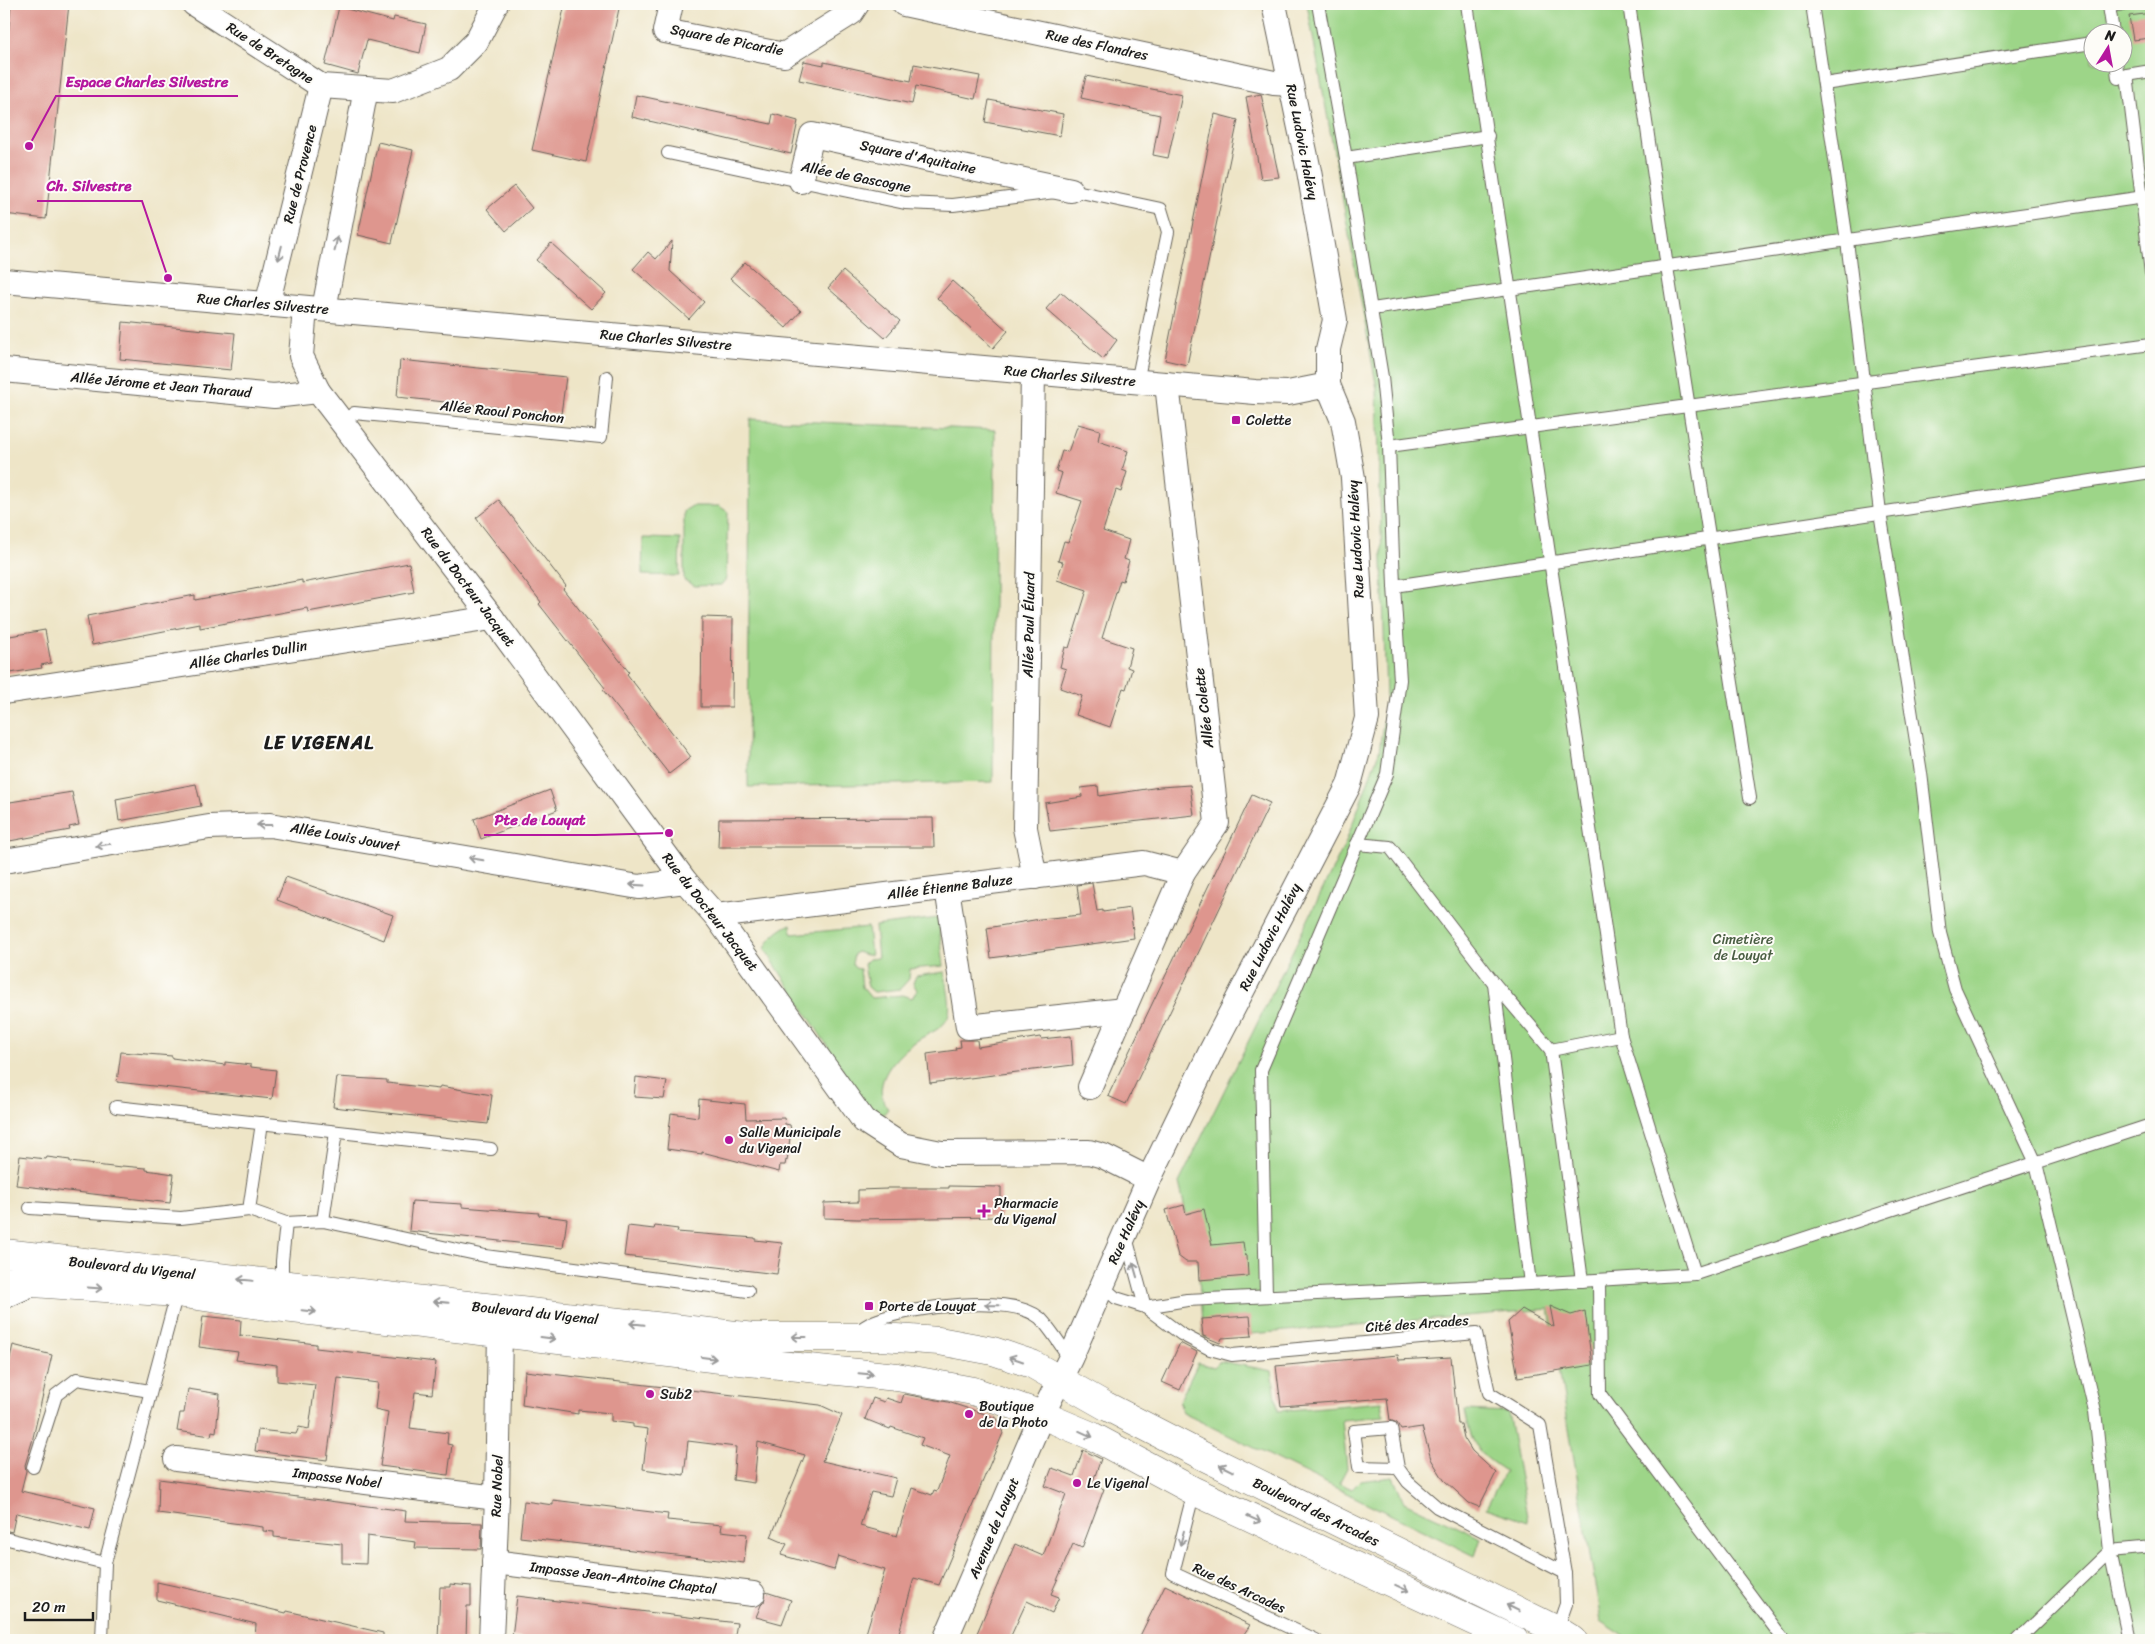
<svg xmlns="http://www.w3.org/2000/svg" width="2155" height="1644" viewBox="0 0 2155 1644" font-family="Sriracha,sans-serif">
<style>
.green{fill:#9dd588;stroke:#5c7852;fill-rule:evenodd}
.building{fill:#de968e}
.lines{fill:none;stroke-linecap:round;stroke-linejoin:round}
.service-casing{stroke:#666258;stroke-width:14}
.minor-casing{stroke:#666258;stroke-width:26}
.primary-casing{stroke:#666258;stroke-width:29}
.service{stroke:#fff;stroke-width:12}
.minor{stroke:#fff;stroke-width:24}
.primary{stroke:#fff;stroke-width:28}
.oneway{stroke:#999}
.poi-dot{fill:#b5179e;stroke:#fdfcf7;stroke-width:2}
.labels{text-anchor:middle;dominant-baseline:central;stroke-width:4;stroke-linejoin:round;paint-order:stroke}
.street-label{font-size:14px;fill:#1c1c1c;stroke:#fdfcf7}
.poi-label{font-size:14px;fill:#1c1c1c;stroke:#fdfcf7;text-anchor:start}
.park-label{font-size:14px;fill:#495d42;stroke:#fdfcf7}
.district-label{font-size:19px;font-weight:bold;letter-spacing:1px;fill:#1c1c1c;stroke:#fdfcf7}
.leader{fill:none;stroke:#b5179e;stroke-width:2}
.callout-dot{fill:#b5179e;stroke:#fdfcf7;stroke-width:2}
.callout-label{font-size:15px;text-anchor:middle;font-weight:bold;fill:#b5179e;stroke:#fdfcf7;stroke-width:4;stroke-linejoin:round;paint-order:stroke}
</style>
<rect width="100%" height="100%" fill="#fdfcf7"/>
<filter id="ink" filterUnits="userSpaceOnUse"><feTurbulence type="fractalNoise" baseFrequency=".02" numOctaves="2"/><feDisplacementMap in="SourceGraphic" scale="10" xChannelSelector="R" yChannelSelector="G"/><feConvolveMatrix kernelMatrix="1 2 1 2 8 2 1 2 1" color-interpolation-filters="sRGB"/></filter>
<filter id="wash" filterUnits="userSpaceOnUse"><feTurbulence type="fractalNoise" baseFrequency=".0096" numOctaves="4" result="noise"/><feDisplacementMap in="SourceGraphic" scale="20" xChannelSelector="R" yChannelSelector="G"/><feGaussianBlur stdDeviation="1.12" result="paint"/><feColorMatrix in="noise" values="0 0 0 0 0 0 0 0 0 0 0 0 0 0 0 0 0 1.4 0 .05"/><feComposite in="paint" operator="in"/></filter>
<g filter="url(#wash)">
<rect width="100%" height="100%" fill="#eee5c7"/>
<g class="green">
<path d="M1307 4H2151V1640H1630L1601 1621 1549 1309 1203 1338 1198 1264 1179 1183 1345 844 1379 752 1386 700 1377 389ZM2092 32H2122V62H2092Z"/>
<path d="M750 419 995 430 993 782 748 787Z"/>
<path d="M692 506H719L728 512 726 579 721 585 695 586 684 580V511Z"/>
<path d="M643 538 680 539 679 576 642 575Z"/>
<path d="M938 918 944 966 910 969 909 979 900 989 874 992 868 987 864 964 869 959 878 958 875 926Z"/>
<path d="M791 924 792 934 868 927 871 955H866L857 952 854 954 852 964 855 968 860 969 862 987 871 998 903 995 912 998 917 990 913 983 916 976 945 972C946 985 954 1010 946 1021 940 1030 927 1034 918 1040 897 1054 868 1084 888 1109L880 1118 859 1095 765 949C769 937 780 929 791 924Z"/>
<path d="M1220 1361 1272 1371 1278 1411 1382 1402 1384 1416 1342 1420 1347 1468 1339 1483 1352 1489 1360 1481 1393 1477 1404 1502 1481 1538 1475 1556 1183 1413 1179 1402 1198 1363 1214 1367Z"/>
<path d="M1465 1410 1508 1412 1528 1522 1486 1508 1505 1471C1474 1451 1472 1444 1465 1410Z"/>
</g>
<g id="blocks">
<g class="building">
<path d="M11 4H69L46 219 4 214V79Z"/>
<path d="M565 4H620L586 162 532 150Z"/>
<path d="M339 7 393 21 394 17 426 24 420 53 367 40 358 74 325 65Z"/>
<path d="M2151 13V38L2133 40 2129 16Z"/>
<path d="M804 61 824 65V62L911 81 914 64 980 76 975 99 916 86 912 104 799 80Z"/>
<path d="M1086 76 1182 95 1168 158 1153 155 1160 115 1081 98Z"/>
<path d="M1261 94 1279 177 1261 179 1246 97Z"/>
<path d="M636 95 771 124 773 114 798 121 791 154 632 117Z"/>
<path d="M989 100 1063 114 1060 136 985 122Z"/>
<path d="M1215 114 1238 120 1187 365 1165 360Z"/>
<path d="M378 142 413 150 392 243 358 235Z"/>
<path d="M514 186 532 208 506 231 487 209Z"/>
<path d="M672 241 670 271 704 302 689 319 633 269 648 252 656 259Z"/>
<path d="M551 243 606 293 591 309 536 260Z"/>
<path d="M745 262 801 311 786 328 730 278Z"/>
<path d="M843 271 900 321 885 338 828 288Z"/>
<path d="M952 281 1008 331 993 348 937 298Z"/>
<path d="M1061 292 1117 340 1103 359 1046 309Z"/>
<path d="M123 322 235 333 231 370 120 359Z"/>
<path d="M400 360 566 377 561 414 397 397Z"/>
<path d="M1078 424 1100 430 1098 441 1128 451 1122 470 1127 472 1121 492 1116 490 1103 531 1129 540 1124 559 1129 561 1123 581 1120 580 1102 638 1132 648 1127 667 1132 669 1126 689 1123 688 1110 727 1076 715 1082 696 1060 688 1066 669 1060 667 1065 647 1069 648 1087 590 1057 580 1063 562 1058 561 1064 541 1068 542 1082 501 1056 493 1062 473 1056 471 1062 451 1068 452Z"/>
<path d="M499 500 566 586 563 589 629 672 627 674 691 757 669 774 603 690 605 688 539 604 541 602 476 518Z"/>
<path d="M409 563 414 592 308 612 307 608 200 628V624L92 645 87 616 195 595V600L302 580V583Z"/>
<path d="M702 617 733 618 732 707H701Z"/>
<path d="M45 630 51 663 41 665 42 668 4 674V637Z"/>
<path d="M196 784 201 806 119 821 116 799Z"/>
<path d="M1190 785 1194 815 1050 831 1045 803 1082 797 1081 788 1098 786 1099 796 1160 787Z"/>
<path d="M550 790 557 810 481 839 474 819Z"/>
<path d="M72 792 79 825 69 827 70 830 4 842V803Z"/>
<path d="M1252 795 1270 803 1126 1104 1108 1096Z"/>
<path d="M933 818 934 847H718L719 819Z"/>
<path d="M286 877 393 915 384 940 277 900Z"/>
<path d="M1092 883 1097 911 1103 910V912L1130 908 1134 938 991 958 987 928 1040 919 1081 915 1077 885Z"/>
<path d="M1071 1036 1073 1065 930 1083 927 1054 956 1050 955 1048 961 1047 960 1040H977L978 1047 1040 1037 1041 1039Z"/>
<path d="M121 1052 172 1056V1058L225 1065V1062L251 1065V1067L276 1070 272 1099 117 1082Z"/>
<path d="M337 1077 387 1080V1083L439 1089 440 1086 492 1095 488 1124 333 1107Z"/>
<path d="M636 1077 667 1081 664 1099 634 1097Z"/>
<path d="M699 1099 745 1104 746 1119 784 1118 785 1124 790 1125 791 1130 787 1161 786 1160 785 1165H780L779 1172 702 1152V1154L667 1149 671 1113 698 1117Z"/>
<path d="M20 1156 46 1159 47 1157 70 1160V1162L121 1168 122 1166 146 1168V1170L174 1174 170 1203 16 1185Z"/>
<path d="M949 1186 1001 1187V1217L858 1219 824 1218V1203L858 1202V1190L887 1189V1188H949Z"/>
<path d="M412 1201 462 1204V1207L539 1213 538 1215 567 1219 563 1248 409 1231Z"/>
<path d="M1184 1205 1186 1214 1204 1209 1212 1245 1243 1242 1245 1256 1247 1255 1248 1276 1199 1280 1198 1262H1186L1178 1256 1166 1210Z"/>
<path d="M628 1226 654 1229 655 1226 678 1229 677 1232 755 1238V1240L782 1243 777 1274 624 1256Z"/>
<path d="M1550 1306 1571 1315 1585 1311 1592 1365 1518 1377 1508 1322 1522 1309 1554 1327Z"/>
<path d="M203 1316 241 1320 240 1337V1335L316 1344V1348L436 1362 432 1394 415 1392 410 1428 448 1433 447 1444 452 1445 448 1475 380 1466 388 1412 375 1409 378 1383 338 1378 327 1460 255 1451 258 1430 296 1434 299 1427 309 1429 315 1385 277 1381V1365L236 1360 238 1352 199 1347Z"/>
<path d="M1250 1316 1252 1336 1222 1338 1220 1343 1203 1336 1201 1319Z"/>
<path d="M1180 1343 1197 1352 1180 1390 1162 1382Z"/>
<path d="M13 1345 52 1355 32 1442 25 1465 26 1471 21 1491 95 1508 90 1530 16 1513 12 1532 4 1530V1383Z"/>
<path d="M1398 1355 1399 1360 1451 1357 1458 1424H1461L1464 1438 1472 1451 1496 1473 1479 1507 1469 1503 1444 1480 1431 1459 1422 1427 1401 1430 1397 1423 1390 1420 1387 1398 1281 1406 1276 1366Z"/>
<path d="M525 1371 820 1405 842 1415 822 1461 896 1478 891 1496 871 1492 860 1526 897 1536 912 1488 932 1495 934 1490 937 1491 950 1456 920 1445 923 1438 891 1427 890 1429 865 1419 873 1398 884 1402 886 1398 901 1403 904 1394 948 1402 997 1418 1003 1433 939 1585 914 1578 897 1640H864L885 1570 838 1556 834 1570 781 1555 787 1544 771 1537 805 1455 758 1442 754 1483 733 1480 736 1447 688 1441 684 1475 643 1469 648 1429 633 1427V1424L611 1421V1413L578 1410V1414L522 1405Z"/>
<path d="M188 1389 220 1394 216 1432 212 1431 211 1436 177 1431 180 1413H184Z"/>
<path d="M1083 1450 1101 1459 1092 1484 1104 1489 1082 1548 1073 1544 1051 1594 1059 1597 1052 1613 1027 1601 1009 1640H974L1015 1544 1043 1556 1066 1494 1045 1486 1052 1468 1074 1476Z"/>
<path d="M159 1479 406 1511 405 1521 482 1523 481 1549 415 1548 416 1542 367 1536 366 1564 342 1563V1544L274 1537V1532L263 1531V1527L158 1513Z"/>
<path d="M553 1500 668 1514 667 1520 722 1525 721 1531 747 1534 744 1563 520 1537 524 1501 553 1505Z"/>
<path d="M157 1582 245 1601V1603L286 1613 287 1611 383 1633V1640H255L256 1624 157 1600Z"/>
<path d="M450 1584 471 1586V1606H467L466 1640H438L440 1587H450Z"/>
<path d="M1165 1585 1188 1596 1250 1625 1240 1640H1138Z"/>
<path d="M766 1592 791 1600 782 1624 756 1617 761 1605 764 1602Z"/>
<path d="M517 1596 737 1623 734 1640H618L584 1636 583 1640H538L512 1637Z"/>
</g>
</g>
</g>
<g filter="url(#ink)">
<use href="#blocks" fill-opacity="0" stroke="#666258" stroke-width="1"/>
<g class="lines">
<g class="service-casing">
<g id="service">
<path d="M1318 4 1346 158 1488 136"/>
<path d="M1467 4 1621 1036 1695 1274"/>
<path d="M1629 4 1667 267 1750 798"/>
<path d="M1812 4 1847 241 1880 512 1921 773 1940 933 1955 989 2036 1163 2095 1411 2110 1551 2018 1640"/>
<path d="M2113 32 2109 6 2123 4"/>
<path d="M2116 62 2118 78 2127 75 2151 273"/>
<path d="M2127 75 2151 71"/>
<path d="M1824 84 2092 43"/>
<path d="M668 153 905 203 953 205 1071 190 1161 209 1168 232 1137 382"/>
<path d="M1372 309 2151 196"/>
<path d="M343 423 354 413 601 437 607 377"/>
<path d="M1389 446 2151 344"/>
<path d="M1394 586 2151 472"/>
<path d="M1357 844 1390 847 1494 983 1551 1050 1621 1036"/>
<path d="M1494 983 1530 1284"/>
<path d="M1551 1050 1582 1281"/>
<path d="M116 1107 491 1149"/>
<path d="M30 1208 181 1218 249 1210 286 1223 323 1221 485 1256 748 1291"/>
<path d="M249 1210 262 1123"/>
<path d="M323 1221 336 1132"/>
<path d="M1126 1237 1145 1307"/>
<path d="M1599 1280 1600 1394 1784 1640"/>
<path d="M282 1284V1261L286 1223"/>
<path d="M1102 1286 1116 1298 1145 1307 1181 1334 1210 1349 1232 1355 1476 1333 1489 1393 1540 1425 1565 1573 1566 1604 1557 1630"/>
<path d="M1266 1296 1261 1070 1387 774 1400 680 1394 586 1389 446 1382 377 1346 158"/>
<path d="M4 1303 33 1290"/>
<path d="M1145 1307 1187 1300 1530 1284 1695 1274 2151 1125"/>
<path d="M858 1331C864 1327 871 1322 878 1320 912 1307 1011 1293 1040 1318 1051 1329 1061 1346 1070 1359"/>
<path d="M33 1467 56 1395 77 1379 150 1391"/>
<path d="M1398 1468 1359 1467 1354 1431 1391 1428 1398 1468 1408 1482 1437 1507 1565 1573"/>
<path d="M1194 1491 1173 1573 1316 1640"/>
<path d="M4 1538 105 1563"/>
<path d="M102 1640 105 1563 177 1293"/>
<path d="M2129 1640 2110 1551 2151 1547"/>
</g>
</g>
<g class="minor-casing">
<g id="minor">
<path d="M194 4 321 86 393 91 449 69 476 42 496 4"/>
<path d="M671 4 665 31 784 55 851 13 857 4"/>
<path d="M904 4 1274 83 1290 84"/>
<path d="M801 181 812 135 1071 190"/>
<path d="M4 281 1255 392 1288 393 1328 385"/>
<path d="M267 305 321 86"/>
<path d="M305 308 301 356 318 391 492 618 685 881 716 916 864 1121 901 1145 941 1153 1089 1152 1103 1156 1149 1179"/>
<path d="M324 309 366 89"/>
<path d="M4 370 274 396 318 391"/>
<path d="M1033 373 1025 828 1035 877"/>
<path d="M4 692 492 618"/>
<path d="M4 861 209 827 270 825 639 887 685 881"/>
<path d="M947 888 968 1027 1124 1010"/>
<path d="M716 916 1144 863 1183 873"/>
<path d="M1090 1087 1183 873 1217 823 1167 384"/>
<path d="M176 1459 497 1498"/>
<path d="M494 1562 753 1594"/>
<path d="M491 1640 497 1498 500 1332"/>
<path d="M945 1640 1042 1415 1070 1359 1149 1179 1212 1049 1349 785 1367 718 1353 478 1343 421 1328 385V349L1335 320 1309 171 1274 4"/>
</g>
</g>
<g class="primary-casing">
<g id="primary">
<path d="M4 1253 754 1337H882L939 1341 993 1351 1032 1364 1106 1406 1203 1456 1557 1630 1573 1640"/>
<path d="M4 1281 177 1293 267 1306 720 1359 897 1377 973 1391 1042 1415 1092 1436 1194 1491 1514 1640"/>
</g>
</g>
<use href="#service" class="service"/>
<use href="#minor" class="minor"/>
<use href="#primary" class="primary"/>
</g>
<defs><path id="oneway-shaft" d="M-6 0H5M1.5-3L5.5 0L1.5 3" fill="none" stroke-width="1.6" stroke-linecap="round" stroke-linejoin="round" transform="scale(1.25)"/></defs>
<g class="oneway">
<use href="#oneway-shaft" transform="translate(336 244) rotate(-79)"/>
<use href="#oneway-shaft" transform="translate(280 253) rotate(104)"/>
<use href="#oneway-shaft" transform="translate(264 825) rotate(180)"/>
<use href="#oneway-shaft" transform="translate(103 845) rotate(171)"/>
<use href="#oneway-shaft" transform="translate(476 859) rotate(-170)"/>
<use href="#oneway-shaft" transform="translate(637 885) rotate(-177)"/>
<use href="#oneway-shaft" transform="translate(1135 1270) rotate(-106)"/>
<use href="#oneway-shaft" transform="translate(245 1280) rotate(-174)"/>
<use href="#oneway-shaft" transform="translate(95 1288) rotate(4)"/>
<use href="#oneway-shaft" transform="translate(441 1302) rotate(-174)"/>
<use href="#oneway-shaft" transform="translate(992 1305) rotate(-179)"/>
<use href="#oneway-shaft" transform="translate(309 1311) rotate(6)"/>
<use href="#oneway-shaft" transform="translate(637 1324) rotate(-174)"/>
<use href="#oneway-shaft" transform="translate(799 1337) rotate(180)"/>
<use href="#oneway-shaft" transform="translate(548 1338) rotate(7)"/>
<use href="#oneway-shaft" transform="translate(709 1358) rotate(7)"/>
<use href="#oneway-shaft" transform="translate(1016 1359) rotate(-161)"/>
<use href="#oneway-shaft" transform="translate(866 1374) rotate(5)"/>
<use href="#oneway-shaft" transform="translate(1086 1434) rotate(24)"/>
<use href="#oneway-shaft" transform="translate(1226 1468) rotate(-154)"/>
<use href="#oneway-shaft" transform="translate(1254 1519) rotate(25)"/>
<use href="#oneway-shaft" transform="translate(1182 1538) rotate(105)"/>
<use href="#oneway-shaft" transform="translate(1402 1588) rotate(25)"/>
<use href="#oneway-shaft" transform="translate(1513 1608) rotate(-154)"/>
</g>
</g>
<g class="poi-dot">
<rect x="1231" y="415" width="10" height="10" rx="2.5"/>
<circle cx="729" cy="1140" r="5"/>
<path d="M981.5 1203.5h5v5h5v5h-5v5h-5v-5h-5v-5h5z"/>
<rect x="864" y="1301" width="10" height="10" rx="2.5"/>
<circle cx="650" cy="1394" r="5"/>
<circle cx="969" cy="1414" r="5"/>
<circle cx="1077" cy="1483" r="5"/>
</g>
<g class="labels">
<g class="street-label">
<text transform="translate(727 40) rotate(11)">Square de Picardie</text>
<text transform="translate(1097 45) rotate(12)">Rue des Flandres</text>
<text transform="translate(270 53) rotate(33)">Rue de Bretagne</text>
<text transform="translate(1302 142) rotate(79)">Rue Ludovic Halévy</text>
<text transform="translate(918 157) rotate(12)">Square d'Aquitaine</text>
<text transform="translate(300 174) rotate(-76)">Rue de Provence</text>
<text transform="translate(856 177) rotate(11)">Allée de Gascogne</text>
<text transform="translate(263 304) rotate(5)">Rue Charles Silvestre</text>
<text transform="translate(666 340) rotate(5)">Rue Charles Silvestre</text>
<text transform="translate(1070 376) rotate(5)">Rue Charles Silvestre</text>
<text transform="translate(161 385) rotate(5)">Allée Jérome et Jean Tharaud</text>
<text transform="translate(502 412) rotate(6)">Allée Raoul Ponchon</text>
<text transform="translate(1356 539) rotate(-93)">Rue Ludovic Halévy</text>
<text transform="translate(468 587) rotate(53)">Rue du Docteur Jacquet</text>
<text transform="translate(1029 625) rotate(-89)">Allée Paul Éluard</text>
<text transform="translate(248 655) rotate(-9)">Allée Charles Dullin</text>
<text transform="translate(1204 708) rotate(-97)">Allée Colette</text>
<text transform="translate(345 837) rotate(10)">Allée Louis Jouvet</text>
<text transform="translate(950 887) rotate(-7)">Allée Étienne Baluze</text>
<text transform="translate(710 912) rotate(52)">Rue du Docteur Jacquet</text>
<text transform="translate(1270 937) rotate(-63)">Rue Ludovic Halévy</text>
<text transform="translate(1126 1232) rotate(-66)">Rue Halévy</text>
<text transform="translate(132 1268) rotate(6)">Boulevard du Vigenal</text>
<text transform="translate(535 1313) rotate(6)">Boulevard du Vigenal</text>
<text transform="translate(1417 1324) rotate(-4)">Cité des Arcades</text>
<text transform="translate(337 1478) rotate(7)">Impasse Nobel</text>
<text transform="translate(497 1486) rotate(-88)">Rue Nobel</text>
<text transform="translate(1316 1512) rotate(26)">Boulevard des Arcades</text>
<text transform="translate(994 1528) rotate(-67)">Avenue de Louyat</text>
<text transform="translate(623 1578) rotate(7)">Impasse Jean-Antoine Chaptal</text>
<text transform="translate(1239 1588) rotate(25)">Rue des Arcades</text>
</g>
<g class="poi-label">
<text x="1246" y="420">Colette</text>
<text x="739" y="1132">Salle Municipale<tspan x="739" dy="16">du Vigenal</tspan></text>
<text x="994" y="1203">Pharmacie<tspan x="994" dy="16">du Vigenal</tspan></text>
<text x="879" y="1306">Porte de Louyat</text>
<text x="660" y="1394">Sub2</text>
<text x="979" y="1406">Boutique<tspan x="979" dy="16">de la Photo</tspan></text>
<text x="1087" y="1483">Le Vigenal</text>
</g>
<g class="park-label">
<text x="1743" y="939">Cimetière<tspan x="1743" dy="16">de Louyat</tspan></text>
</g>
<g class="district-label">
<text x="319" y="742">LE VIGENAL</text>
</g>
</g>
<path class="leader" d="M29 146L56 96H238M168 278L142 201H37M669 833L595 835H484"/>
<g class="callout-dot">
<circle cx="29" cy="146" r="5"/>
<circle cx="168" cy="278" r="5"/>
<circle cx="669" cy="833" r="5"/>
</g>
<g class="callout-label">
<text x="147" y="87">Espace Charles Silvestre</text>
<text x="89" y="191">Ch. Silvestre</text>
<text x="540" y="825">Pte de Louyat</text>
</g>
<rect width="2155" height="1644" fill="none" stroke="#fdfcf7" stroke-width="20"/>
<g transform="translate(2108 48) rotate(11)"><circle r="24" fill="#fdfcf7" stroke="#a3a29f"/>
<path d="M0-4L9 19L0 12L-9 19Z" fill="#b5179e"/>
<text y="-8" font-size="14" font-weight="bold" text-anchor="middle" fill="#1c1c1c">N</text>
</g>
<path d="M25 1612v8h68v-8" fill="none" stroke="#1c1c1c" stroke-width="2.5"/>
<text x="32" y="1612" font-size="15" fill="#1c1c1c" stroke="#fdfcf7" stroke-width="4" paint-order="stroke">20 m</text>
</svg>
